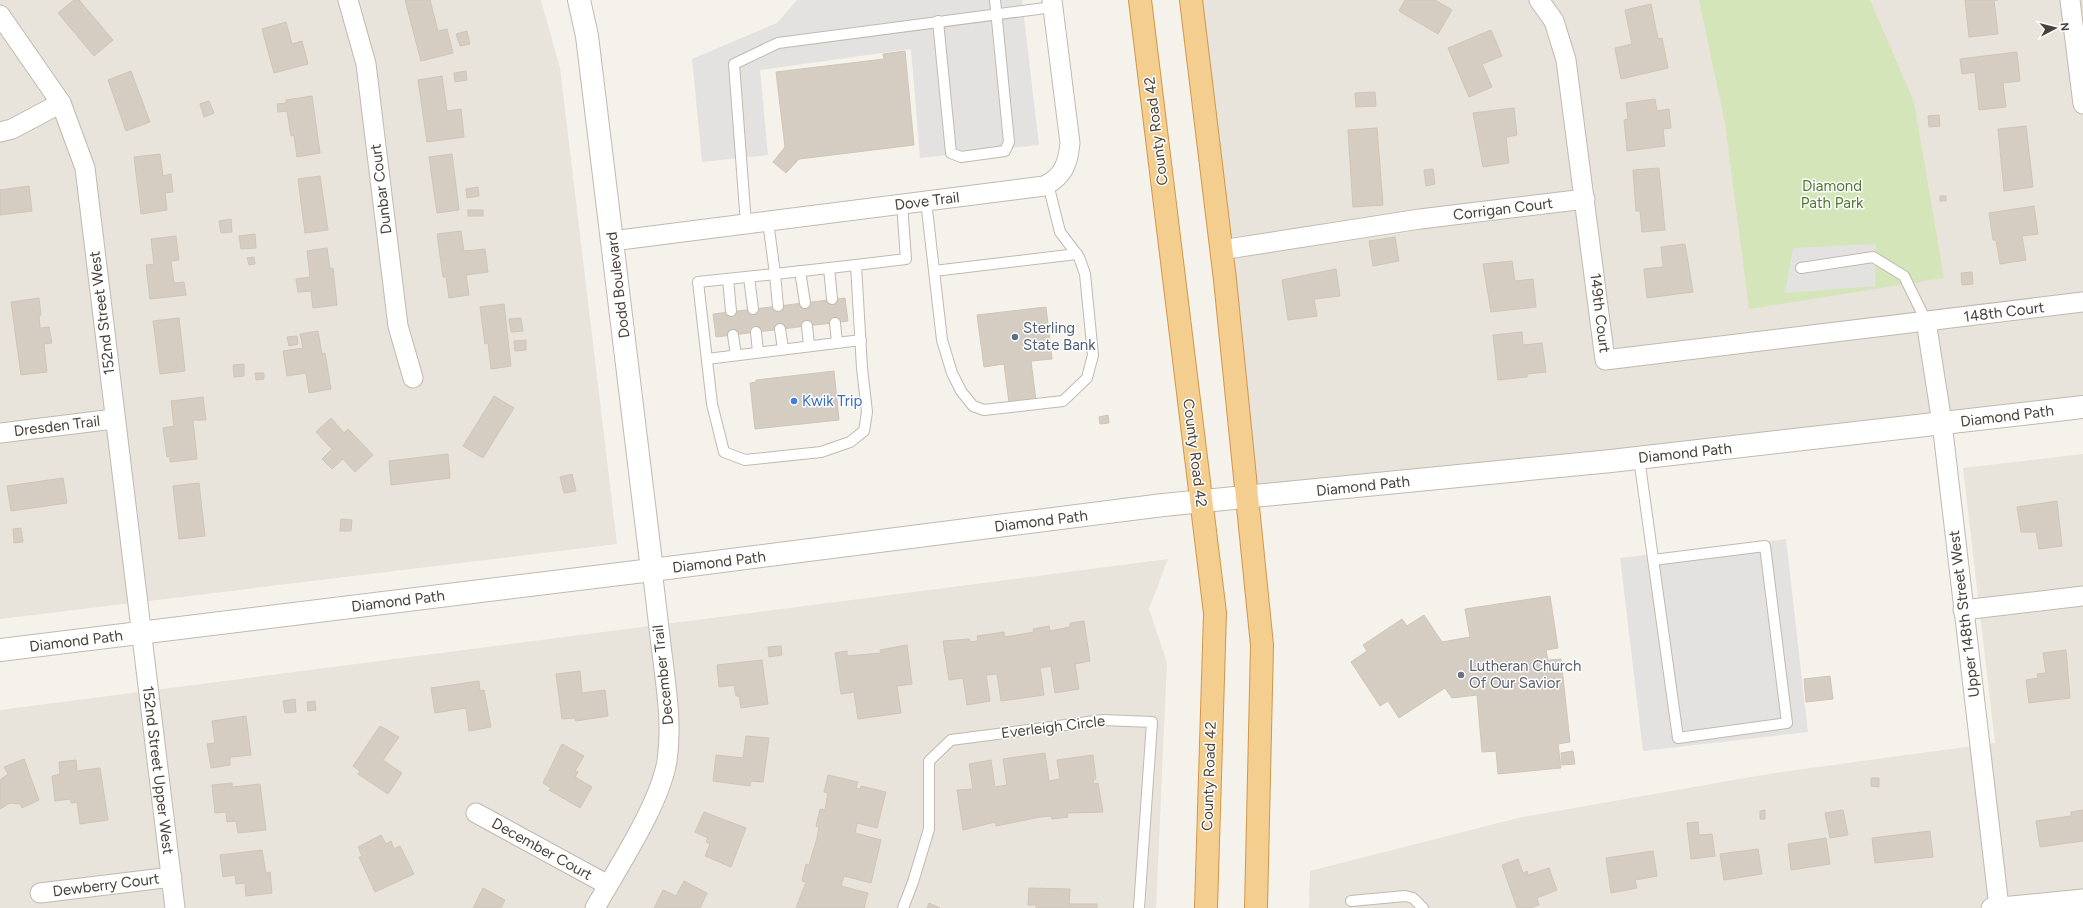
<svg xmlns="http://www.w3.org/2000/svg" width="2083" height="908" viewBox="0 0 2083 908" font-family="Figtree,sans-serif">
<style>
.residential{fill:#e8e3db}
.green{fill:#d4e5b9}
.parking{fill:#e4e2e0}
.building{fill:#d6cdc2;stroke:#d0c4b6}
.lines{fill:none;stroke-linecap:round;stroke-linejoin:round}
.service-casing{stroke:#c0b9af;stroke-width:12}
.minor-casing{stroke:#c0b9af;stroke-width:21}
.tertiary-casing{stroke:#c0b9af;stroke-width:24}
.trunk-casing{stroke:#d19749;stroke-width:24}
.service{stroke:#fff;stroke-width:10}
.minor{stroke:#fff;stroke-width:19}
.tertiary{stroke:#fff;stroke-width:22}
.trunk{stroke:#f4ce8f;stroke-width:22}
.service-dot{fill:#5c6f8a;stroke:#fff;stroke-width:1.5}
.shop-dot{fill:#3f7fe0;stroke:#fff;stroke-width:1.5}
.worship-dot{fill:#6b7280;stroke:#fff;stroke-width:1.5}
.labels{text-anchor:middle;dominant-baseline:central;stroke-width:3;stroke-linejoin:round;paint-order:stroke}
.street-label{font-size:15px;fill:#49423a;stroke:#fff}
.park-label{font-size:15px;fill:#507731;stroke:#fff}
.service-label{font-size:15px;fill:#4e5e75;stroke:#fff;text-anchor:start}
.shop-label{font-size:15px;fill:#366cbe;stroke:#fff;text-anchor:start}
.worship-label{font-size:15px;fill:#5b616d;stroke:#fff;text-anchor:start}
</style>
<rect width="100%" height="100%" fill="#f5f2ec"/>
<g class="residential">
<path d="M0 0H541L560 68 617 544 0 619Z"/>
<path d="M1191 0H2083V406L1246 497Z"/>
<path d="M2083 454V908H1309L1310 871 1522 817 1774 773 1995 743 1963 468Z"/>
<path d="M1168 559 1149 609 1167 662 1156 908H0V710Z"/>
</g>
<path class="green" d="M1699 0H1870L1914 102 1944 278 1749 309 1725 123Z"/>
<g class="parking">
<path d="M797 0H1022L1039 145 920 158 911 49 760 70 768 155 702 162 692 59 777 23Z"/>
<path d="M1876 244 1875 286 1785 293 1793 248Z"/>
<path d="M1786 539 1808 732 1643 751 1620 558Z"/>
</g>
<g class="building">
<path d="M74 0H79L113 40 94 56 58 13Z"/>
<path d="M405 0H430L438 31 447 29 453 53 421 61Z"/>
<path d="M1405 0H1435L1452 10 1438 34 1399 11Z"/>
<path d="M1965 0H1998H1994L1998 34 1969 37Z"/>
<path d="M1651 4 1658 39 1662 38 1668 68 1621 79 1615 48 1632 44 1625 10Z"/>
<path d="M286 22 292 44 302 41 308 64 274 73 262 29Z"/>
<path d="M1491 30 1502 56 1482 64 1492 87 1469 97 1448 48Z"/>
<path d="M467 31 470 44 460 46 456 34Z"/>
<path d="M905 51 914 145 799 159 786 173 773 162 785 147 776 72 884 59 883 54Z"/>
<path d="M2017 52 2020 81 2003 83 2006 107 1979 110 1975 72 1962 74 1960 59Z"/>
<path d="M131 71 150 122 126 131 108 80Z"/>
<path d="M466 71 467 80 455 82 454 73Z"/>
<path d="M442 76 447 111 461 109 464 137 427 142 418 80Z"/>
<path d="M1375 92 1376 106 1356 107 1355 93Z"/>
<path d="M312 96 320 153 297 157 294 135 291 136 287 111 278 112 277 104 286 103V100Z"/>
<path d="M1655 99 1657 111 1669 109 1671 128 1663 129 1665 146 1627 151 1624 120 1628 119 1626 103Z"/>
<path d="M209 101 214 113 204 117 200 104Z"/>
<path d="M1514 108 1517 135 1506 137 1509 163 1483 167 1473 113Z"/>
<path d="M1939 115 1940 126 1929 127 1928 116Z"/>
<path d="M2026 126 2033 187 2004 191 1998 129Z"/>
<path d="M1377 128 1383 205 1353 207 1348 130Z"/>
<path d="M160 154 163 176 171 174 173 192 165 193 167 210 141 214 134 157Z"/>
<path d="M452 154 459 210 437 213 429 157Z"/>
<path d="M1659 168 1665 230 1642 232 1640 211H1636L1633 170Z"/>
<path d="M1433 169 1435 184 1426 186 1424 170Z"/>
<path d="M320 176 328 230 305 233 298 179Z"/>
<path d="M29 186 32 211 0 215V190Z"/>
<path d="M478 187 479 196 467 198 466 189Z"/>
<rect x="1940" y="196" width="6" height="5"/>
<path d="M2034 206 2038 234 2022 236 2026 260 2000 264 1996 240H1993L1989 213Z"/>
<rect x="468" y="210" width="15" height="6"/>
<path d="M231 219 232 232 221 233 219 221Z"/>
<path d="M461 231 464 251 485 249 488 272 466 275 469 295 449 298 446 277H443L437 234Z"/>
<path d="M255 234 256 248 241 249 239 236Z"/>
<path d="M176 236 179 260 171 261 174 283 184 282 186 295 150 299 146 265 154 264 151 239Z"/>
<path d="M1395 237 1399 261 1373 266 1369 241Z"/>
<path d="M1685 244 1693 292 1647 298 1644 269 1663 267 1661 247Z"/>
<path d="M327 248 330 269 333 268 337 305 313 308 311 291 298 292 296 279 310 277 307 251Z"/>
<path d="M254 257 255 264 249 265 247 258Z"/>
<path d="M1512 261 1515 281 1533 279 1536 307 1491 312 1483 264Z"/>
<path d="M1336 269 1340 296 1314 299 1317 316 1288 320 1282 280Z"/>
<path d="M1972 272 1973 284 1962 285 1961 273Z"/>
<path d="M39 298 41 315 39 316 40 328 49 327 52 343 44 344 47 372 21 375 11 302Z"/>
<path d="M845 298 848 321 716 337 713 314Z"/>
<path d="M504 304 511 366 491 369 488 343 485 344 480 307Z"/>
<path d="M1046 307 1052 359 1031 361 1036 400 1009 403 1004 364 984 367 977 315Z"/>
<path d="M179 318 185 371 160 374 153 321Z"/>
<path d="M521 318 523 331 511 332 509 319Z"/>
<path d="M318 331 322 354 325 353 331 389 309 393 306 373 287 376 283 351 303 348 300 334Z"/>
<path d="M1522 332 1523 345 1542 343 1546 372 1527 374V377L1498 380 1493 335Z"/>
<path d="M297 336 298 344 289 346 287 337Z"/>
<path d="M526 340V350L515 351 514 341Z"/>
<path d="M244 364V376L234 377 233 365Z"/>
<path d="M834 371 839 420 755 429 750 383 756 382V380Z"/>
<path d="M255 373H264V379L256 380Z"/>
<path d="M494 396 514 408 483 458 463 446Z"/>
<path d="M203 397 206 420H193L197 459 170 462V456L167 457 163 428 174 426 171 401Z"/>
<path d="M1108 415 1109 423 1100 424 1099 417Z"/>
<path d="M331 418 344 433 348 429 373 455 355 472 343 459 332 469 322 459 332 449 316 432Z"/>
<path d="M448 454 450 478 391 485 389 461Z"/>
<path d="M572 474 576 491 564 493 560 477Z"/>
<path d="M63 478 67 503 11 511 7 486Z"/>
<path d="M199 483 205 536 179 539 173 486Z"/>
<path d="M2057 501 2062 546 2039 549 2036 532H2021L2017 507Z"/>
<path d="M341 519 352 520 351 531H340Z"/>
<path d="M21 528 23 542 14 543 13 529Z"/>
<path d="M1550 596 1558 648 1546 650 1548 660 1561 659 1570 742 1558 744 1561 768 1498 774 1496 751 1482 752 1477 695 1452 698 1445 688 1399 718 1388 701 1380 706 1351 662 1367 651 1363 645 1402 619 1407 626 1424 615 1442 642 1470 637 1465 609Z"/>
<path d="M1084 621 1090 661 1075 664 1079 689 1055 693 1051 666 1040 668 1044 695 1001 701 997 674 986 675 990 701 967 705 963 678 949 680 943 641 969 639 970 642 978 641 977 636 1004 632 1005 637 1034 632 1033 629 1049 626 1050 631 1070 627V623Z"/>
<path d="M907 645 912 684 897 686 901 713 858 719 854 692 841 694 835 653 847 651V656L881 653 880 650Z"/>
<path d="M781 646 782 655 769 657 768 647Z"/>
<path d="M2066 650 2070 698 2029 703 2026 680 2038 678 2037 674 2046 673 2043 653Z"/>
<path d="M762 660 768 704 741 708 739 696H736L734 685 719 687 717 665Z"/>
<path d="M580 671 582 693 605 690 608 716 576 721 575 718 562 719 556 674Z"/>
<path d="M1830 676 1833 699 1806 702 1804 679Z"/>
<path d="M479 681 480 691 484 690 491 727 469 731 466 708 435 713 431 688Z"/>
<path d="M295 699 296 712 285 713 283 701Z"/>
<path d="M315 701 316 710 308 711 307 702Z"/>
<path d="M246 716 251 755 230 757V765L211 768 207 744 215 743 212 721Z"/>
<path d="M380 726 399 737 383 760 402 773 388 794 358 774 360 771 353 766Z"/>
<path d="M746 736 769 738 763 782 751 781 750 786 713 781 716 755 743 758Z"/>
<path d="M562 744 584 756 575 771 578 772 575 777 592 787 580 808 549 790 551 788 543 783Z"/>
<path d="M1573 751 1575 764 1562 765 1561 753Z"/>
<path d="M1045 753 1049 781 1060 779 1057 760 1093 755 1096 779H1093L1094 784 1098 783 1103 812 1067 813 1068 817 1052 819 1051 816 1040 817 996 826 995 822 963 830 957 790 973 789 969 764 991 760 995 787 1007 785 1003 759Z"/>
<path d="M24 759 39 800 22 808 20 804 10 803 0 809V780L8 774 4 767Z"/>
<path d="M76 760 77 771 100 768 108 820 80 824 77 802 71 803 70 799 55 801 52 776 60 774 59 762Z"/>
<path d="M828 775 858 782 856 788 860 789 861 786 886 792 877 828 857 823 855 833 881 840 871 883 844 876 841 886 868 893 864 908H796L806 882 802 881 806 864 809 865 817 838 819 827 816 826 820 809 825 810 828 793 824 792Z"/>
<path d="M1871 778H1879V787L1871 786Z"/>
<path d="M232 783V787L260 784 266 830 238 833 236 821 227 822 226 812 215 813 212 785Z"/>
<path d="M1765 810V819H1760V811Z"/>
<path d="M1843 810 1848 835 1830 838 1825 813Z"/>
<path d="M2083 810V841L2040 847 2036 821 2071 816V812Z"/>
<path d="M704 812 746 828 731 867 705 856 710 844 706 842 708 838 695 832Z"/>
<path d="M1698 822 1699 835 1712 834 1715 856 1691 859 1687 823Z"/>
<path d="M1930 831 1933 857 1875 863 1872 838Z"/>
<path d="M381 835 386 844 391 841 394 849 400 846 414 874 375 892 359 857 362 856 358 847Z"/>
<path d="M1826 838 1830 864 1791 870 1788 844Z"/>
<path d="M1758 849 1762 874 1724 880 1720 854Z"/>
<path d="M262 850 266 873 270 872 272 893 246 896 245 883 236 884 235 875 223 877 220 855Z"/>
<path d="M1653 851 1657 876 1635 880 1637 888 1611 893 1606 858Z"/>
<path d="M1518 859 1523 873 1527 871 1528 875 1549 868 1557 890 1537 898 1539 905 1530 908H1517L1502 865Z"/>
<path d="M684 881 707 893 700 908H654L663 890 676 896Z"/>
<path d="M483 888 505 900 501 908H473Z"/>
<path d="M1029 888 1070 889 1069 904H1097V908H1036V905H1028Z"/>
<path d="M929 903 940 908H927Z"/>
</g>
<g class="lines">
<g class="service-casing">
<g id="service">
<path d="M938 21 951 153 961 157 1005 151 1009 142 995 0"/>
<path d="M926 201 942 340 952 373 961 391 973 406 984 410 1063 401 1087 378 1093 355 1085 274 1079 257 1060 232 1048 184"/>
<path d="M768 221 775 274 698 282 712 404 724 452 745 460 821 452 850 442 864 431 867 412 862 368 856 265 906 259 902 204"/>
<path d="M746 224 734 64 778 43 1053 7"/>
<path d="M829 268 832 299"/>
<path d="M1801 268 1873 257 1904 276 1926 321"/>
<path d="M800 271 805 303"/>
<path d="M934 271 1077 254"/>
<path d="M749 277 753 309"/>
<path d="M728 279 731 311"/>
<path d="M778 306 775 274 856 265"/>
<path d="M835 323 837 342"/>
<path d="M807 326 809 345"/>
<path d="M780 329 783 349"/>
<path d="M756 332 758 352"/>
<path d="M733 335 736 355"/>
<path d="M707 359 861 340"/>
<path d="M1639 458 1678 738 1787 723 1765 546 1653 560"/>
<path d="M1351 901 1405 896 1413 898 1423 908"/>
<path d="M903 908 913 882 929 829V761L951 740 1103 720 1152 722 1139 908"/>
</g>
</g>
<g class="minor-casing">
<g id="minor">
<path d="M348 0 366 64 398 326 413 378"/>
<path d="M1539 0 1554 21 1566 60 1605 360 2083 302"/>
<path d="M2070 0 2083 104"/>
<path d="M0 15 61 103 85 168 175 908"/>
<path d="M0 132 12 129 61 103"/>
<path d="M612 241 1044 186C1063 177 1068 164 1070 143L1052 0"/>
<path d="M1221 250 1420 219 1585 199"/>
<path d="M1926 321 1942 423 1999 907"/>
<path d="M0 433 114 419"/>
<path d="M1963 610 2083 596"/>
<path d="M476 813 608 885"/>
<path d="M40 893 172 877"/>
<path d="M595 908C618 867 659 806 667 761 672 727 667 694 663 661 659 631 656 600 652 570"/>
<path d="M1991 908 2083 899"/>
</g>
</g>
<g class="tertiary-casing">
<g id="tertiary">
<path d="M579 0 587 36 652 570"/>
<path d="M0 650 652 570 1163 505 1611 461 2083 407"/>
</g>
</g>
<g class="trunk-casing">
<g id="trunk">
<path d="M1140 0 1215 613 1206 908"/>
<path d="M1191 0 1225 280 1262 645 1256 908"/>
</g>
</g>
<use href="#service" class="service"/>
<use href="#minor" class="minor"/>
<use href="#tertiary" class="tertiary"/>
<use href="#trunk" class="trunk"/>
</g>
<circle class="service-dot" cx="1015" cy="337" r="4"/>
<circle class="shop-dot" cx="794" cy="401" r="4"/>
<circle class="worship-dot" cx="1461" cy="675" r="4"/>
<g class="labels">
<g class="street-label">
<text transform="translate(1156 131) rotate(-97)">County Road 42</text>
<text transform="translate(381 189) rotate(-97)">Dunbar Court</text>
<text transform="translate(927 201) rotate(-7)">Dove Trail</text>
<text transform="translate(1503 209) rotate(-7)">Corrigan Court</text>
<text transform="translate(618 285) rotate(-97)">Dodd Boulevard</text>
<text transform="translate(2004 312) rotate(-7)">148th Court</text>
<text transform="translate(102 313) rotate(-97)">152nd Street West</text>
<text transform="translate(1600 313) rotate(83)">149th Court</text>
<text transform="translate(2007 416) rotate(-7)">Diamond Path</text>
<text transform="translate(57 426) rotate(-7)">Dresden Trail</text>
<text transform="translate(1195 453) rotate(83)">County Road 42</text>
<text transform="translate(1685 453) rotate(-6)">Diamond Path</text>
<text transform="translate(1363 486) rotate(-6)">Diamond Path</text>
<text transform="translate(1041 521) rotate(-7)">Diamond Path</text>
<text transform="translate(719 562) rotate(-7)">Diamond Path</text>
<text transform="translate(398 601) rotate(-7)">Diamond Path</text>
<text transform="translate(1964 614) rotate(-97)">Upper 148th Street West</text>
<text transform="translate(76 641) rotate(-7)">Diamond Path</text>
<text transform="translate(663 675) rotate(-96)">December Trail</text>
<text transform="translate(1053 727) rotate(-7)">Everleigh Circle</text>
<text transform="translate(158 770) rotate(83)">152nd Street Upper West</text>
<text transform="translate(1209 776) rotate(-88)">County Road 42</text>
<text transform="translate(542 849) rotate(29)">December Court</text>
<text transform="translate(106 885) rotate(-7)">Dewberry Court</text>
</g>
<g class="park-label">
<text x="1832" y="186">Diamond<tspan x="1832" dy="17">Path Park</tspan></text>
</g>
<g class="service-label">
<text x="1023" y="328">Sterling<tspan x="1023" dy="17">State Bank</tspan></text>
</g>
<g class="shop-label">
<text x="802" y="401">Kwik Trip</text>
</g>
<g class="worship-label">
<text x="1469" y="666">Lutheran Church<tspan x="1469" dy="17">Of Our Savior</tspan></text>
</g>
</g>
<g transform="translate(2055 28) rotate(83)" stroke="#ffffff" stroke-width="3" paint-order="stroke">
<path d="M0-3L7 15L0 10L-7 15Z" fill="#49423a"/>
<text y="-6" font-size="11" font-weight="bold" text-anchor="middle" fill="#49423a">N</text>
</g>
</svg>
